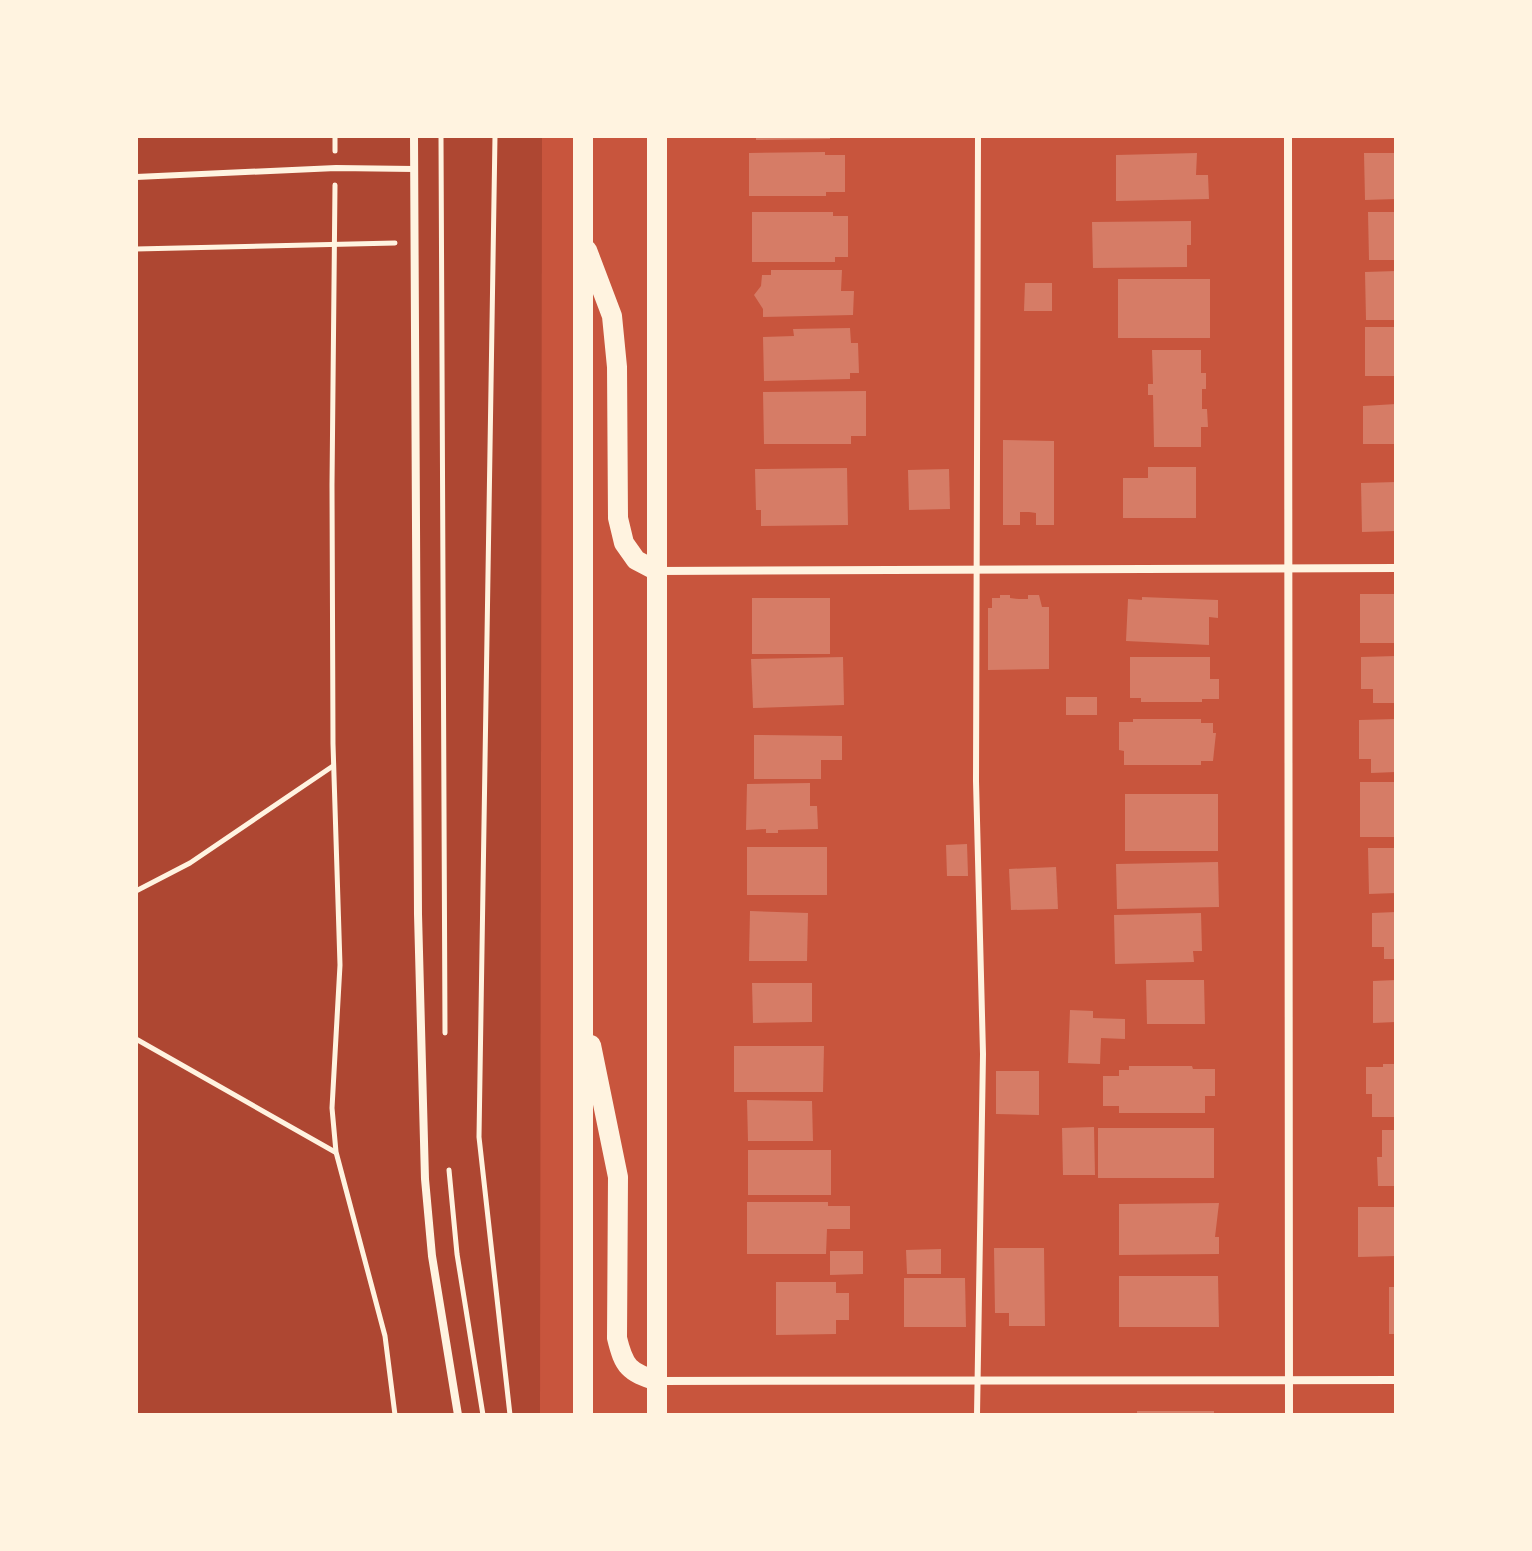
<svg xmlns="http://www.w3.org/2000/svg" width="1532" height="1551" viewBox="0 0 1532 1551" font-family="Manrope,sans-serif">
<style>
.green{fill:#ae4732}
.building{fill:#d67c66}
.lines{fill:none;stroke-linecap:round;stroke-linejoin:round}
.path{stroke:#fff3e0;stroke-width:5}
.service{stroke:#fff3e0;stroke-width:6}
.minor{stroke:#fff3e0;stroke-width:8}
.primary{stroke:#fff3e0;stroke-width:20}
</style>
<rect width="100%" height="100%" fill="#c8553d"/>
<path class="green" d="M136 136H542L540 1415H136Z"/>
<g class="building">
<path d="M756 136H830V139L756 140Z"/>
<path d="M825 152V155H845V192H826V196H749V153Z"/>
<path d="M1197 153 1196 175H1208L1209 199 1116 201V155Z"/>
<path d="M1364 153H1396V199L1365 200Z"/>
<path d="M752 212H833V216H848V257H835V262H752Z"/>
<path d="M1368 212H1396V260H1369Z"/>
<path d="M1191 221V245H1187V267L1093 268 1092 222Z"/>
<path d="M771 270H842L841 291H854L853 315 763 317V309L754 295 761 286 762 275H771Z"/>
<path d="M1396 271V320H1366L1365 272Z"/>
<rect x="1118" y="279" width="92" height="59"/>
<path d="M1025 283H1052V311H1024Z"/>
<rect x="1365" y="327" width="31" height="49"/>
<path d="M850 328 851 343H858L859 373H850V379L764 381 763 337 794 336 793 329Z"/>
<path d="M1152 350H1201V373H1206V389H1202V409H1207L1208 427H1201V447H1154L1153 395H1148V384H1153Z"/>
<path d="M866 391V436H851V444H764L763 392Z"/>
<path d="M1396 404V444H1363V406Z"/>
<path d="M1003 440 1054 441V525H1036V513L1029 512H1020V525H1003Z"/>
<path d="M1148 467H1196V518H1123V478H1148Z"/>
<path d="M847 468 848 525 761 526V510H756L755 469Z"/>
<path d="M949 469 950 509 909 510 908 470Z"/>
<path d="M1396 482V531L1362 532 1361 483Z"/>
<rect x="1360" y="594" width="36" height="49"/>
<path d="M1000 595H1010V598L1019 599H1028V595H1039L1042 607H1049V669L988 670V608H992V598H1000Z"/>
<path d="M1142 597 1218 600V618L1209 617V645L1126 641 1128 599 1142 600Z"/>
<rect x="752" y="598" width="78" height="56"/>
<path d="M1396 656V703H1373V689H1361V657Z"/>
<path d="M843 657 844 705 753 708 751 659Z"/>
<path d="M1130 657H1210V679H1219V699H1202V702H1141V698H1130Z"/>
<rect x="1066" y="697" width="31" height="18"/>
<path d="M1133 719H1201V723H1213V733H1216L1213 761H1201V765H1124V751L1119 750V722H1133Z"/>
<path d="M1396 719V772L1371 773V759H1359V720Z"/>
<path d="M754 735 842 736V760H821V779H754Z"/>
<rect x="1360" y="782" width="36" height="55"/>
<path d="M810 783V806H817L818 829 778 830V833H766V829L746 830 747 784Z"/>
<rect x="1125" y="794" width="93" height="57"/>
<path d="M967 844 968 876H947L946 845Z"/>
<rect x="747" y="847" width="80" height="48"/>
<path d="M1368 848H1396V893L1369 894Z"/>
<path d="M1218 862 1219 907 1117 909 1116 864Z"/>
<path d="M1056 867 1058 909 1011 910 1009 869Z"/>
<path d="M750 911 808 913 807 961H749Z"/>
<path d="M1396 912V959H1384V947H1372V913Z"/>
<path d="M1201 913 1202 951H1193L1194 962 1115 964 1114 915Z"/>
<path d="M1146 980H1204L1205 1024H1147Z"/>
<path d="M1396 980V1022L1373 1023V981Z"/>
<path d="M752 983H812V1022L753 1023Z"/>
<path d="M1070 1010 1093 1011V1018L1125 1019V1039L1101 1038 1100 1064 1068 1063Z"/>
<path d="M734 1046H824L823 1092H734Z"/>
<path d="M1383 1064H1396V1117H1372V1094H1366V1067H1383Z"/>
<path d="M1129 1066H1192L1193 1069H1215V1096H1205V1113H1119V1106H1103V1076H1119V1070H1129Z"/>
<path d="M996 1071H1039V1115L996 1114Z"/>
<path d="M747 1100 812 1101 813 1141H748Z"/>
<path d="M1094 1127 1095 1175H1063L1062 1128Z"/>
<rect x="1098" y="1128" width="116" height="50"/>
<path d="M1382 1130H1396V1186H1378L1377 1157H1382Z"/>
<rect x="748" y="1150" width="83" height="45"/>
<path d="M747 1202H828V1206H850V1229H827L826 1254H747Z"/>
<path d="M1219 1203 1215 1237H1219V1254L1119 1255V1204Z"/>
<path d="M1358 1207H1396V1256L1358 1257Z"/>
<path d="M994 1248H1044L1045 1326H1009V1313H995Z"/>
<path d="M941 1249V1274H907L906 1250Z"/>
<path d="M830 1251H863V1274L830 1275Z"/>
<path d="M1119 1276H1218L1219 1327H1119Z"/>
<path d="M904 1278H965L966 1327H904Z"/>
<path d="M776 1282H836V1293H849V1320H836V1334L776 1335Z"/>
<rect x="1389" y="1287" width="7" height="47"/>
<rect x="1137" y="1411" width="77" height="4"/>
</g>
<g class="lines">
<g class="path">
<path d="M335 136V151"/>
<path d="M441 136 445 1033"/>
<path d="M495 136 479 1137 510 1415"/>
<path d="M335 185 332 485 333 744 340 965 332 1108 336 1152 385 1336 395 1415"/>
<path d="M136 249 395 243"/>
<path d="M136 891 190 863 333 766"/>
<path d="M136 1039 335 1152"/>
<path d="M449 1170 457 1254 483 1415"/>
</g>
<g class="service">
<path d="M136 177 336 168 414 169"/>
<path d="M977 1415 983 1054 976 781 978 136"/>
</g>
<g class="minor">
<path d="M414 136 418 914 425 1179 432 1256 458 1415"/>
<path d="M1288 136 1289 1415"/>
<path d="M658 571 1396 568"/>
<path d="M658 1381 1396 1380"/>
</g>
<g class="primary">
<path d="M583 136V1415"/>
<path d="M657 136V1415"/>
<path d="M587 250 612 316 617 367 618 518 624 543 636 560 657 571"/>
<path d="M591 1045 618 1177 617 1338C624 1367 629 1372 657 1381"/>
</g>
</g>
<rect width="1532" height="1551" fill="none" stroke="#fff3e0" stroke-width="276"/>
</svg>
